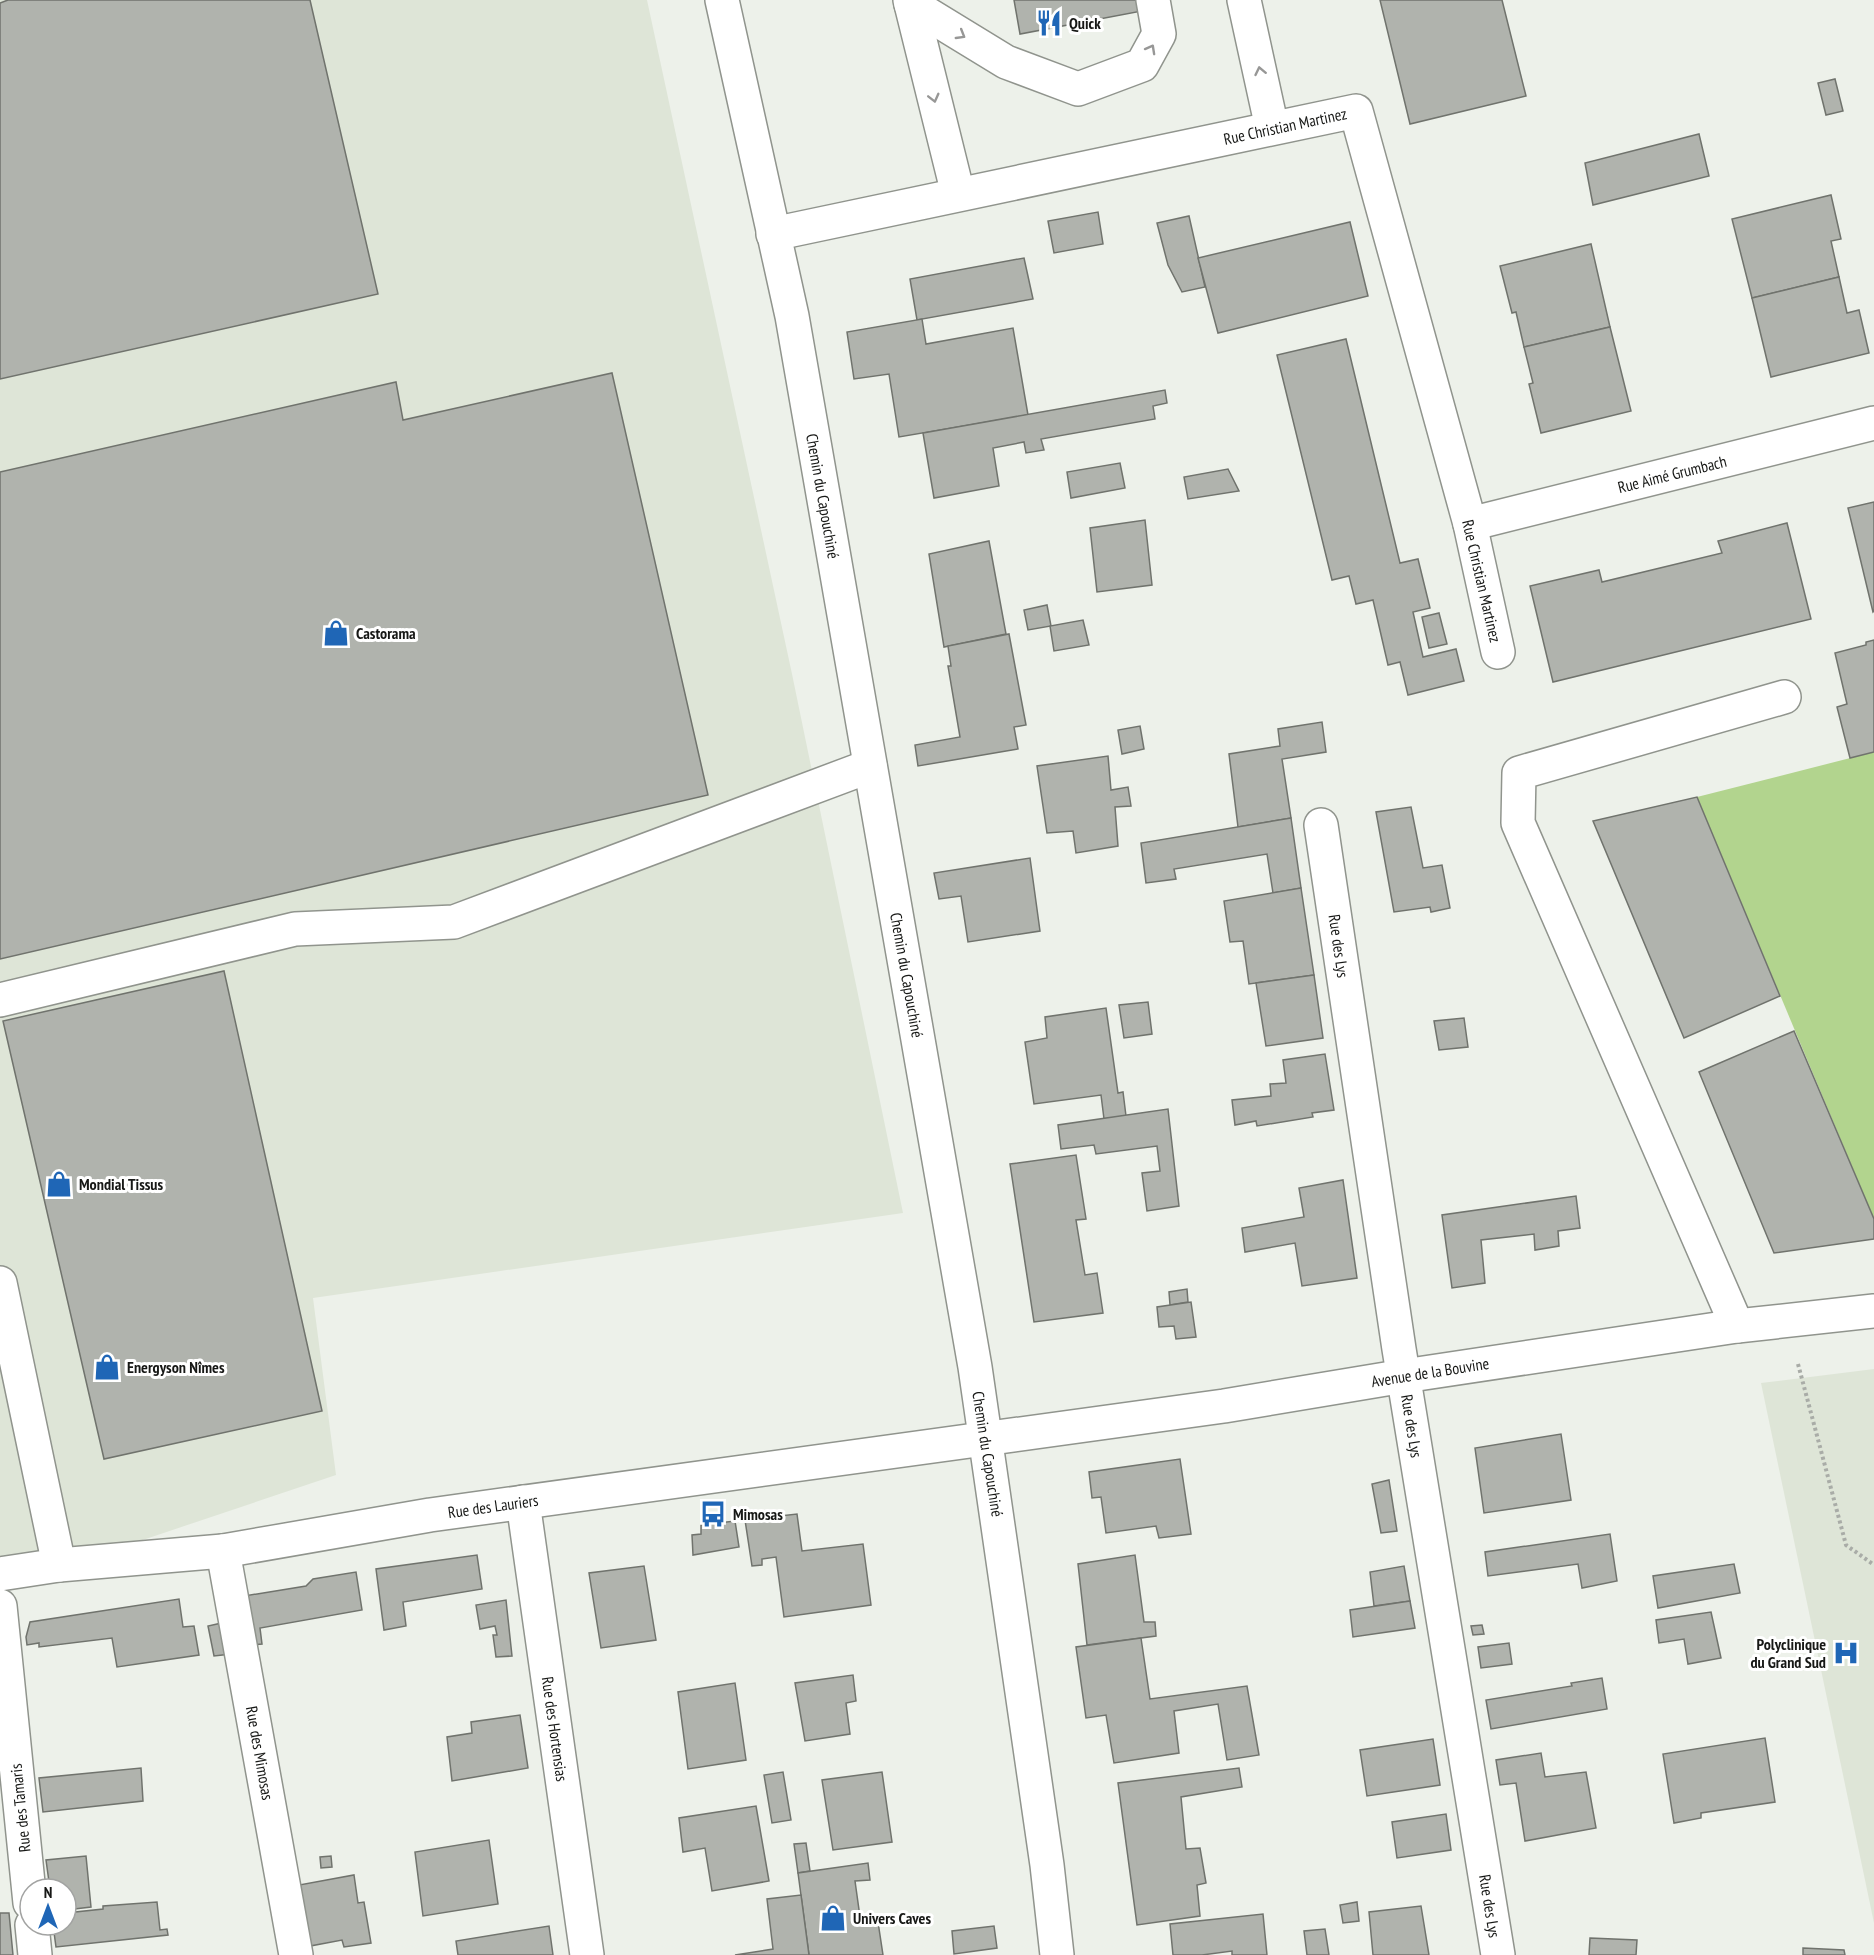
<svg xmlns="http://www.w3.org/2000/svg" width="1874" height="1955" viewBox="0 0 1874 1955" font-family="'PT Sans Narrow',sans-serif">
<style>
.built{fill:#dee5d7}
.green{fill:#b2d48e}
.building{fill:#b0b3ad;stroke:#70736d;stroke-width:1.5}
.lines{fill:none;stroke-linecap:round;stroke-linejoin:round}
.minor-casing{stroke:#90948d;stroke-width:36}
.path{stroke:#a9aca7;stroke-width:4;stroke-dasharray:3 3;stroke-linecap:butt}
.minor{stroke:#fff;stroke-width:33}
.oneway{stroke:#979796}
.labels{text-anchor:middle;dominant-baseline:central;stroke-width:6;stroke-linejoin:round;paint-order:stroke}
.poi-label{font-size:16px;font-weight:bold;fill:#171816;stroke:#fff;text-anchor:start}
.street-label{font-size:16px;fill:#171816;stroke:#fff}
</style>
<rect width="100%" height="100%" fill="#edf1ea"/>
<g class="built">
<path d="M0 0H647L792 674 903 1213 313 1298 336 1475 0 1588Z"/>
<path d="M1874 1369V1923L1761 1383Z"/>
</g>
<path class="green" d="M1874 752V1219L1697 797Z"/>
<g class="building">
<path d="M8 0H310L378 294 0 379V3Z"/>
<path d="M1014 0H1140L1142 11 1020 34Z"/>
<path d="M1380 0H1502L1526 96 1410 124Z"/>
<path d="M1835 79 1843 111 1826 115 1818 83Z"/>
<path d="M1699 134 1709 176 1593 205 1585 163Z"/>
<path d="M1831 195 1841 239 1831 241 1839 277 1752 298 1732 219Z"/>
<path d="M1098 212 1103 244 1054 253 1048 221Z"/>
<path d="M1189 216 1205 287 1182 292 1168 265 1157 223Z"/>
<path d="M1350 222 1368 296 1218 333 1198 258Z"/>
<path d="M1591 244 1610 327 1524 347 1516 312 1512 313 1500 266Z"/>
<path d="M1024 258 1033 299 917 320 910 279Z"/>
<path d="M1839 277 1847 313 1859 310 1869 353 1771 377 1752 298Z"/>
<path d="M922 319 926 344 1013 328 1028 415 899 437 889 374 854 379 847 332Z"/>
<path d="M1610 327 1631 411 1541 433 1529 384 1533 383 1524 347Z"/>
<path d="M1346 339 1400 563 1418 559 1430 608 1413 612 1423 657 1456 649 1464 681 1408 695 1400 662 1388 665 1373 600 1356 604 1349 576 1332 580 1277 355Z"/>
<path d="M612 373 708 795 0 959V472L396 382 403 420Z"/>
<path d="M1165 390 1167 403 1153 406 1155 419 1041 439 1044 450 1026 453 1024 442 993 448 999 486 934 498 923 433Z"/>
<path d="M1120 463 1125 488 1071 498 1067 472Z"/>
<path d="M1228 469 1239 491 1188 499 1184 477Z"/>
<path d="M1874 502V611L1873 612 1848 508Z"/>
<path d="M1145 520 1152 585 1097 592 1090 528Z"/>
<path d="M1787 523 1811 619 1553 682 1530 586 1599 570 1602 582 1722 553 1718 541Z"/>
<path d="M989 541 1006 634 944 647 929 554Z"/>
<path d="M1047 605 1051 626 1028 630 1024 610Z"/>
<path d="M1439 613 1447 644 1429 648 1422 617Z"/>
<path d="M1083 620 1089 645 1054 651 1050 626Z"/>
<path d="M1009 634 1026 725 1014 727 1018 749 918 766 915 745 960 737 948 666H951L948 646Z"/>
<path d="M1874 640V752L1850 758 1837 707 1847 704 1835 653 1866 645V642Z"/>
<path d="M1322 722 1326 752 1282 759 1291 818 1238 827 1229 754 1280 746 1278 729Z"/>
<path d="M1140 726 1144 749 1122 754 1118 730Z"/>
<path d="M1108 756 1111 790 1128 787 1131 806 1115 807 1118 846 1076 853 1073 831 1047 833 1037 766Z"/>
<path d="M1697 797 1780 996 1684 1038 1593 821Z"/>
<path d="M1411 807 1423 868 1442 865 1450 908 1431 912 1430 907 1394 912 1376 812Z"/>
<path d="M1291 818 1301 888 1273 893 1267 854 1174 869 1176 879 1146 883 1141 843Z"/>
<path d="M1030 858 1040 931 968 942 961 896 939 899 934 873Z"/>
<path d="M1301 888 1314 975 1249 984 1243 941 1230 942 1224 901Z"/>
<path d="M224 971 322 1411 104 1459 3 1021Z"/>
<path d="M1314 975 1323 1038 1266 1046 1256 983Z"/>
<path d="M1148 1002 1152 1034 1124 1038 1119 1005Z"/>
<path d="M1106 1008 1118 1093 1123 1092 1126 1116 1104 1119 1101 1095 1034 1104 1025 1042 1047 1038 1045 1017Z"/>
<path d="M1464 1018 1468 1047 1439 1050 1434 1021Z"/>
<path d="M1794 1031 1874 1219V1239L1774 1253 1699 1072Z"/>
<path d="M1325 1054 1334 1110 1312 1113 1313 1117 1257 1126 1256 1121 1235 1125 1232 1100 1271 1096 1270 1084 1286 1083 1283 1060Z"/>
<path d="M1168 1109 1179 1206 1147 1211 1142 1173 1160 1171 1157 1146 1096 1154 1094 1145 1061 1149 1058 1125Z"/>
<path d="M1076 1155 1086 1219 1076 1220 1085 1275 1097 1273 1103 1313 1034 1322 1010 1164Z"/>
<path d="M1343 1180 1357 1278 1302 1286 1295 1243 1245 1252 1242 1228 1304 1217 1299 1188Z"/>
<path d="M1576 1196 1580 1228 1558 1231 1559 1246 1535 1250 1534 1234 1481 1240 1485 1283 1452 1288 1442 1215Z"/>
<path d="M1187 1289 1188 1302 1170 1305 1169 1292Z"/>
<path d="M1191 1302 1196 1337 1176 1339 1174 1326 1159 1327 1157 1307Z"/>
<path d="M1561 1434 1571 1500 1484 1513 1475 1448Z"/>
<path d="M1180 1459 1191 1534 1159 1538 1156 1526 1106 1533 1101 1497 1092 1498 1089 1472Z"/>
<path d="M1389 1480 1397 1531 1381 1533 1372 1484Z"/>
<path d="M797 1514 802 1551 863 1544 871 1605 784 1617 776 1557 762 1559V1565L752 1566 745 1520Z"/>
<path d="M735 1521 739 1547 693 1555 692 1535 701 1534V1525Z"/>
<path d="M1610 1534 1617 1581 1582 1588 1578 1564 1488 1576 1485 1552Z"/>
<path d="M477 1555 482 1589 403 1602 406 1626 384 1630 376 1569Z"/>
<path d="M1135 1555 1144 1622H1155L1156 1636 1087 1645 1078 1564Z"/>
<path d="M1734 1564 1740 1593 1658 1608 1653 1576Z"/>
<path d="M644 1566 656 1640 601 1648 589 1573Z"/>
<path d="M1404 1566 1410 1601 1374 1606 1370 1572Z"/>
<path d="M356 1572 362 1610 260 1628 262 1644 251 1645 244 1596 306 1586 313 1579Z"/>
<path d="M179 1599 183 1627 194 1626 199 1655 117 1667 112 1638 39 1647V1643L27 1645 26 1637 30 1622Z"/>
<path d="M506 1600 512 1656 496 1657 493 1635H497L495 1626 480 1629 476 1605Z"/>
<path d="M1410 1601 1415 1628 1353 1637 1350 1610Z"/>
<path d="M1711 1612 1721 1658 1688 1664 1684 1639 1659 1643 1656 1620Z"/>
<path d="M226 1622 231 1654 214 1656 208 1626Z"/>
<path d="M1482 1625 1484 1634 1473 1635 1471 1626Z"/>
<path d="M1141 1638 1150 1699 1247 1686 1259 1755 1227 1760 1218 1704 1174 1711 1179 1753 1114 1763 1106 1715 1086 1718 1076 1647Z"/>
<path d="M1509 1643 1512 1664 1481 1668 1478 1647Z"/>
<path d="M853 1675 856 1701 846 1703 850 1734 805 1741 795 1683Z"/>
<path d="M1602 1678 1607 1709 1491 1729 1486 1700 1572 1686 1571 1683Z"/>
<path d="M735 1683 746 1760 688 1769 678 1692Z"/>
<path d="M520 1715 528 1768 452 1781 447 1737 472 1733 471 1722Z"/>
<path d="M1765 1738 1775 1802 1701 1813V1818L1674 1823 1663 1754Z"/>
<path d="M1433 1739 1440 1785 1367 1796 1360 1750Z"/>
<path d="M1541 1753 1545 1777 1586 1772 1596 1828 1525 1841 1516 1783 1500 1785 1496 1760Z"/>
<path d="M141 1768 143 1801 43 1812 39 1778Z"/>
<path d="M1239 1768 1242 1787 1181 1797 1186 1849 1200 1848 1206 1883 1197 1885 1200 1916 1137 1925 1118 1783Z"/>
<path d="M783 1772 791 1820 772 1823 764 1775Z"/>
<path d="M882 1772 892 1842 833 1850 822 1780Z"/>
<path d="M756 1806 769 1881 712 1891 705 1848 683 1852 679 1818Z"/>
<path d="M1446 1814 1451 1850 1397 1858 1392 1822Z"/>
<path d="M489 1840 498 1904 423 1916 415 1852Z"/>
<path d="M806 1843 810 1871 798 1873 794 1844Z"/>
<path d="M86 1856 91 1907 66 1910V1889H50L46 1860Z"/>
<path d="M331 1856 332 1867 321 1868 320 1857Z"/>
<path d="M868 1863 870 1880 855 1881 861 1924 878 1922 883 1955H809L798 1873Z"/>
<path d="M354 1875 358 1903 364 1902 371 1943 344 1947 342 1940 310 1946 299 1885Z"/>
<path d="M801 1895 809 1955H735L773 1949 767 1899Z"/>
<path d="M157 1902 160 1930 167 1929 168 1935 56 1947 53 1925H66V1913L103 1909V1906Z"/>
<path d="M1357 1902 1359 1921 1343 1923 1340 1905Z"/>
<path d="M1421 1906 1429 1955H1373L1369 1912Z"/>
<path d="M0 1913H9L13 1955H0Z"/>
<path d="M1263 1914 1267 1955H1232V1951L1202 1955H1173L1170 1924Z"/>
<path d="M549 1926 553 1955H458L456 1941Z"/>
<path d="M994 1926 997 1948 954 1954 952 1931Z"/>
<path d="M1325 1929 1329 1955H1307L1304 1931Z"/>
<path d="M1590 1938 1637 1940 1636 1955H1589Z"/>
<path d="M1803 1948 1844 1950 1845 1955H1803Z"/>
</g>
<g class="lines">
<g class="minor-casing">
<g id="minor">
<path d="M722 0 792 316 975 1367 1047 1865 1057 1955"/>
<path d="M910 0 958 194"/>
<path d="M1244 0 1272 128"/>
<path d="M911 4 1006 62 1078 89 1142 65 1159 34 1153 0"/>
<path d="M773 234 1356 111 1470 524 1498 652"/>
<path d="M1470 524 1874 423"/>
<path d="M1321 825 1399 1349 1498 1955"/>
<path d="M0 1000 295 929 454 922 870 766"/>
<path d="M0 1283 59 1565"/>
<path d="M1737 1326 1518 823 1519 773 1784 697"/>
<path d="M523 1502 587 1955"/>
<path d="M223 1551 296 1955"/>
<path d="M0 1574 59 1565 223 1551 430 1515 1224 1406 1404 1376 1737 1326 1874 1311"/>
<path d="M0 1606 30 1903"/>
<path d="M32 1925 35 1955"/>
</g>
</g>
<path class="path" d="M1798 1364 1846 1545 1874 1565"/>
<use href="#minor" class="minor"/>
</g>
<defs><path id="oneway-chevron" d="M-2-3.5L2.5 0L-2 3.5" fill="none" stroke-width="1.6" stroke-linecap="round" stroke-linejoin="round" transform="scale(1.5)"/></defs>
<g class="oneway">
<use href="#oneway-chevron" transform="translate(961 35) rotate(31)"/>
<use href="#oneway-chevron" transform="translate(1151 49) rotate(-61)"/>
<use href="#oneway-chevron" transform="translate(1260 71) rotate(-102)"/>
<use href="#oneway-chevron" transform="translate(934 98) rotate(76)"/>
</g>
<defs>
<g id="restaurant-bare" transform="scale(2.07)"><path d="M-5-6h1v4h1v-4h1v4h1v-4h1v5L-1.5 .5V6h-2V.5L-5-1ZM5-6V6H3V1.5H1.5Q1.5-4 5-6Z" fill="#1f66b6" stroke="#fff" stroke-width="2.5" paint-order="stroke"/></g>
<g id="shop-bare" transform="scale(2.07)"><path d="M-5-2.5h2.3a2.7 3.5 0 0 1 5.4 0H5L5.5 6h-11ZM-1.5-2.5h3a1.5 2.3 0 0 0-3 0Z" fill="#1f66b6" stroke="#fff" stroke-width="2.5" paint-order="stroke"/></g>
<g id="bus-bare" transform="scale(2.07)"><path d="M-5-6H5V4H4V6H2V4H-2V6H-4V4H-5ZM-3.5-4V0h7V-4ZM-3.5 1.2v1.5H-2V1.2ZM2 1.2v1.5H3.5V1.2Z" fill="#1f66b6" stroke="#fff" stroke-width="2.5" paint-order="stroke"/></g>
<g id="hospital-bare" transform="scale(2.07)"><path d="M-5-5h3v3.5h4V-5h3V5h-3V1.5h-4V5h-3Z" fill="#1f66b6" stroke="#fff" stroke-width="2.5" paint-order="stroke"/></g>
</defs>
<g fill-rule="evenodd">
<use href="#restaurant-bare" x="1049" y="23"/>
<use href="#shop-bare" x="336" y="633"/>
<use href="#shop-bare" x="59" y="1184"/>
<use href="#shop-bare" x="107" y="1367"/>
<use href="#bus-bare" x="713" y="1514"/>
<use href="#hospital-bare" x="1846" y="1653"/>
<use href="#shop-bare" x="833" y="1918"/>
</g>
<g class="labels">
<g class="poi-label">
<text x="1069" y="23">Quick</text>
<text x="356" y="633">Castorama</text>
<text x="79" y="1184">Mondial Tissus</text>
<text x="127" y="1367">Energyson Nîmes</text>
<text x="733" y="1514">Mimosas</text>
<text x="1826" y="1644" text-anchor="end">Polyclinique<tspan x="1826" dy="18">du Grand Sud</tspan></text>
<text x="853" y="1918">Univers Caves</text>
</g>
<g class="street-label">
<text transform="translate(1285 126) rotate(-12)">Rue Christian Martinez</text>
<text transform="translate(1672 474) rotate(-14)">Rue Aimé Grumbach</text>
<text transform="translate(823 496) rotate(80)">Chemin du Capouchiné</text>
<text transform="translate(1482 581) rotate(77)">Rue Christian Martinez</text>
<text transform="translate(1339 946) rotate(82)">Rue des Lys</text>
<text transform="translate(907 975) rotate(80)">Chemin du Capouchiné</text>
<text transform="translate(1430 1372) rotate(-9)">Avenue de la Bouvine</text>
<text transform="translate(1412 1426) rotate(81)">Rue des Lys</text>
<text transform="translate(988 1454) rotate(81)">Chemin du Capouchiné</text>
<text transform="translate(493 1506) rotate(-8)">Rue des Lauriers</text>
<text transform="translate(555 1729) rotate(82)">Rue des Hortensias</text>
<text transform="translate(260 1753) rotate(80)">Rue des Mimosas</text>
<text transform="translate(20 1808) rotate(-96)">Rue des Tamaris</text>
<text transform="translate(1490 1906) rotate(81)">Rue des Lys</text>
</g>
</g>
<g transform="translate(48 1907)"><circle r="28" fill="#ffffff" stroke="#a2a3a2" stroke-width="1.5"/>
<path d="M0-4.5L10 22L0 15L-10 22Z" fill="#1f66b6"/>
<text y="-9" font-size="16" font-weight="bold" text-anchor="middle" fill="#171816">N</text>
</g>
</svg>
